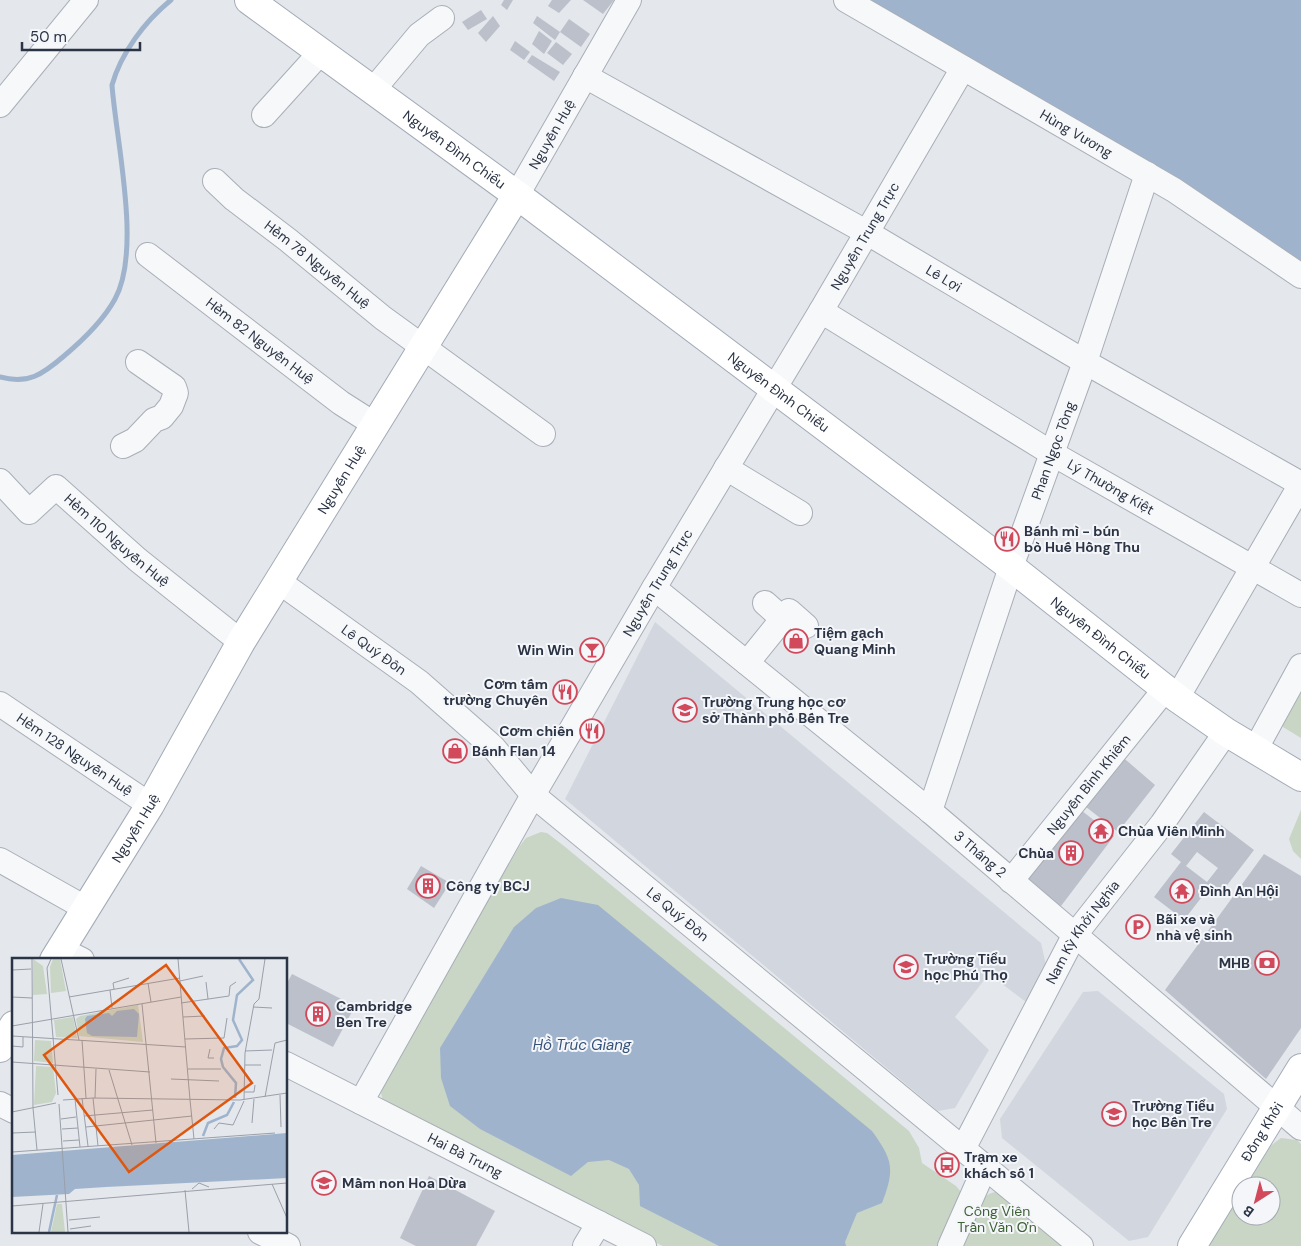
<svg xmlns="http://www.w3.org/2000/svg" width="1301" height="1246" viewBox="0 0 1301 1246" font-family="'DM Sans',sans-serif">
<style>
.built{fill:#d2d6de}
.green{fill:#c9d6c5}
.water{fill:#9fb4cc}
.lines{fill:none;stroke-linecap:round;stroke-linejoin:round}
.stream{stroke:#9fb4cc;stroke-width:5}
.building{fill:#bbc0ca;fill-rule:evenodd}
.minor-casing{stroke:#a9aeb7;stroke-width:26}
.major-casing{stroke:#a3abb8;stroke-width:30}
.minor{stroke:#f7f8fa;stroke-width:24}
.major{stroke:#fff;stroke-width:28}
.labels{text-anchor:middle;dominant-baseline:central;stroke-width:4;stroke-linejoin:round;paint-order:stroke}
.street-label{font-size:14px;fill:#2b3445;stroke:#f4f6f9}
.poi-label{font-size:14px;font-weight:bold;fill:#2b3445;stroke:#f4f6f9;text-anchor:start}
.park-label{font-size:14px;fill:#3f6138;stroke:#f4f6f9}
.water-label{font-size:15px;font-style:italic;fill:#34527a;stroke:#f4f6f9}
.inset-river{fill:none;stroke:#9fb4cc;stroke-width:2.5}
.inset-road{fill:none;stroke:#9a9fa9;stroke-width:1}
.view{fill:#df570f;fill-opacity:0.15;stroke:#df570f;stroke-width:2.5}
.inset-edge{fill:none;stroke:#2b3445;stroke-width:2.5}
</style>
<rect width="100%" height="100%" fill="#e4e7ec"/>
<g class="built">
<path d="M655 622 1041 943 1046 965 1026 1002 989 974 955 1017 989 1050 955 1108 938 1111 565 799Z"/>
<path d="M1098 991 1224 1094 1227 1109 1148 1237 1129 1241 1002 1138 1000 1119 1083 992Z"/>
</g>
<g class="green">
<path d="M1301 685V738L1283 727 1282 720Z"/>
<path d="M1301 810V859L1293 851 1289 839Z"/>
<path d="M541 832 547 833 564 846 909 1131 919 1148 922 1163 956 1186 962 1193 940 1246H663L572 1203 384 1105 381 1093 389 1071 519 847 526 838Z"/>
<path d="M1281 1138 1297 1140 1301 1144V1246H1208L1241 1193V1216H1271V1186H1245L1269 1147Z"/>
<path d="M999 1191 1070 1246H957C968 1222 971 1196 999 1191Z"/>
</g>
<g class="water">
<path d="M870 0H1301V264Z"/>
<path d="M561 898 598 905 872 1131C893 1160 895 1169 882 1203L857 1213 845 1242 846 1246H719L640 1206 639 1185 629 1169 609 1160 588 1162 571 1176 480 1129 450 1106 441 1078 440 1048 514 927 536 908Z"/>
</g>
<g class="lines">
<path class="stream" d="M0 377C28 385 43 374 64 356 83 340 103 321 115 299 142 250 116 141 112 85 121 53 145 21 171 0"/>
</g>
<g class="building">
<path d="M504 0H513L507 10 501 5Z"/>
<path d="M552 0H571L559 13 548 6Z"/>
<path d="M583 0H614L603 14Z"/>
<path d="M481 10 487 19 468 30 462 22Z"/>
<path d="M493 16 500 26 486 42 478 33Z"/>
<path d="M537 16 560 32 555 40 533 23Z"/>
<path d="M569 19 590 34 581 47 560 32Z"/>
<path d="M539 31 552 41 544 54 532 44Z"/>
<path d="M515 41 530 52 524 60 510 50Z"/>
<path d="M556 42 572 54 563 65 547 53Z"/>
<path d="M532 55 560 72 554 81 527 62Z"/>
<path d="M1119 754 1155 785 1118 832 1081 803Z"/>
<path d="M1077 807 1114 836 1061 906 1021 875Z"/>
<path d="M1204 812 1254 850 1221 893 1211 885 1184 920 1154 897 1181 862 1171 854ZM1197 852 1218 868 1207 882 1186 866Z"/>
<path d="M1264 854 1301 876V1028L1266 1079 1165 990Z"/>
<path d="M421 866 450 883 434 908 407 889Z"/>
<path d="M292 974 355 1006 333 1047 286 1023V985Z"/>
<path d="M429 1176 495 1211 476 1246H416L400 1238Z"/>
</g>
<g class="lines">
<g class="minor-casing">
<g id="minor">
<path id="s1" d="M846 0 1174 190 1301 276"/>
<path id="s2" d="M585 76 866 232 1085 362 1301 484"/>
<path d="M373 90 419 35 442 18"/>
<path d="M0 105 86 0"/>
<path d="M264 115 321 52"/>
<path id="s3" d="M215 181 234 199 288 240 383 318 543 434"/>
<path id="s4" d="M517 195 629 0"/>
<path id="s5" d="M148 255 341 403 374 424"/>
<path id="s6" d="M821 311 1053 454 1301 595"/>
<path d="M123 446 135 440 154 420 162 417 171 406 176 393 174 387 138 362"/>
<path d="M726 468 800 513"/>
<path id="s7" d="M0 481 29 512 56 487 138 560 241 642"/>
<path id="s8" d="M278 581 419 682 493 747 533 795 1081 1246"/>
<path id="s9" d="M654 588 930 811 1301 1128"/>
<path d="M765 603 783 619"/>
<path d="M747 663 789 611 806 626"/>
<path d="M1177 698 1301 484"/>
<path id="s10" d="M0 704 150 805"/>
<path d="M1255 750 1301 666"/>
<path id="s11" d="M930 811 1011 567 1085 362 1147 174"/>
<path d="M0 860 87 909"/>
<path id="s12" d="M1011 881 1166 688"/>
<path d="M60 949 82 960"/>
<path id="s13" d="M286 1064 644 1246"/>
<path id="s14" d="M361 1102 533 795 654 588 821 311 963 68"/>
<path d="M0 1104 14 1111"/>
<path id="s15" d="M963 1149 1074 936 1162 824 1226 732"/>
<path d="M260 1232 288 1246"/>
<path d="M585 1246 599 1223"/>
<path d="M950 1246 985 1167"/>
</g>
</g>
<g class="major-casing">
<g id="major">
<path id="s16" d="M249 0 517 195 1011 567 1177 698 1226 732 1301 777"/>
<path id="s17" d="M54 960 150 805 241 642 517 195"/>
<path d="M0 1048 14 1025"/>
<path id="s18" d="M1192 1246 1301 1068"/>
</g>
</g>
<use href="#minor" class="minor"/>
<use href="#major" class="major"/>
</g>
<defs>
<g id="restaurant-ring" transform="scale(1.25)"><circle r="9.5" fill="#f4f6f9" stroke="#d1495b" stroke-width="1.5"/><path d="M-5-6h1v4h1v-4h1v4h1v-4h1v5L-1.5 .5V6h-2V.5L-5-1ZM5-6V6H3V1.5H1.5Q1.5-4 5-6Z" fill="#d1495b"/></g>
<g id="shop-ring" transform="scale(1.25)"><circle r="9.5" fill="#f4f6f9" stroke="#d1495b" stroke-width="1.5"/><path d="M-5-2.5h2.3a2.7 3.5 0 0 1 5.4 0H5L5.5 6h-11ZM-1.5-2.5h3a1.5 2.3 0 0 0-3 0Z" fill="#d1495b"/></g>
<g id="bar-ring" transform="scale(1.25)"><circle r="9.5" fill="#f4f6f9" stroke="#d1495b" stroke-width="1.5"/><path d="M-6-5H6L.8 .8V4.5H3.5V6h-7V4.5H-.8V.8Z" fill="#d1495b"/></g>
<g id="school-ring" transform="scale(1.25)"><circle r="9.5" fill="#f4f6f9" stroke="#d1495b" stroke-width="1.5"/><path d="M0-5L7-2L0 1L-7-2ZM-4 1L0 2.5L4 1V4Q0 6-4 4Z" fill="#d1495b"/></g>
<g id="temple-ring" transform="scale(1.25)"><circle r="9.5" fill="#f4f6f9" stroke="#d1495b" stroke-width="1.5"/><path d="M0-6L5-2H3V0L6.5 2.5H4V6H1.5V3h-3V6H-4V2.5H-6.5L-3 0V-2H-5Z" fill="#d1495b"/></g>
<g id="building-ring" transform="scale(1.25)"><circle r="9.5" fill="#f4f6f9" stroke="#d1495b" stroke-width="1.5"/><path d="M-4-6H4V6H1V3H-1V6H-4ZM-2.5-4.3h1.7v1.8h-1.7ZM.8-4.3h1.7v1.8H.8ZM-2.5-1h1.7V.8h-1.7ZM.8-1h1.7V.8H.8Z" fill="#d1495b"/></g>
<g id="parking-ring" transform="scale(1.25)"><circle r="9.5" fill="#f4f6f9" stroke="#d1495b" stroke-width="1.5"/><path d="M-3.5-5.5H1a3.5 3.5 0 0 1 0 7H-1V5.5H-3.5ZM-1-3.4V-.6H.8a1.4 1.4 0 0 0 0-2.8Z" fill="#d1495b"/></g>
<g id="bank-ring" transform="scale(1.25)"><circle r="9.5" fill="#f4f6f9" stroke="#d1495b" stroke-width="1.5"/><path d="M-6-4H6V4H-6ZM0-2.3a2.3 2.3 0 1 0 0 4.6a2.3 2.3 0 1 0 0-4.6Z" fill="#d1495b"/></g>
<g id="bus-ring" transform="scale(1.25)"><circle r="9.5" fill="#f4f6f9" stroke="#d1495b" stroke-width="1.5"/><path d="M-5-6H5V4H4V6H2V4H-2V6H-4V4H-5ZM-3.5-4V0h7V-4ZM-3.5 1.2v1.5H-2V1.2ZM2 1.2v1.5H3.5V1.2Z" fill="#d1495b"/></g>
</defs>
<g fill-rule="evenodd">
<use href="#restaurant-ring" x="1007" y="539"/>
<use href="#shop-ring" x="796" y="641"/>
<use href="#bar-ring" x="592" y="650"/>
<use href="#restaurant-ring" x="565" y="692"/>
<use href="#school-ring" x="685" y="710"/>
<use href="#restaurant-ring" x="592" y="731"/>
<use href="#shop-ring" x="455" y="751"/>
<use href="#temple-ring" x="1101" y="831"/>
<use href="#building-ring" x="1071" y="853"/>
<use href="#building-ring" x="428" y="886"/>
<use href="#temple-ring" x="1182" y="891"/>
<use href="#parking-ring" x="1138" y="927"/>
<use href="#bank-ring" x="1267" y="963"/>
<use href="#school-ring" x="906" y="967"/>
<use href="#building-ring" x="318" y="1014"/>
<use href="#school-ring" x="1114" y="1114"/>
<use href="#bus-ring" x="947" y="1165"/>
<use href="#school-ring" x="324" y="1183"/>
</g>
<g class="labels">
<g class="street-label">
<text stroke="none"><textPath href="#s1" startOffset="266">Hùng Vương</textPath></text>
<text stroke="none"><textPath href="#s4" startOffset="70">Nguyễn Huệ</textPath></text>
<text stroke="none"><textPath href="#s16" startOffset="254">Nguyễn Đình Chiểu</textPath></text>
<text stroke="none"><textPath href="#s14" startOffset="1002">Nguyễn Trung Trực</textPath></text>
<text stroke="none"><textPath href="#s3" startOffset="132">Hẻm 78 Nguyễn Huệ</textPath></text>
<text stroke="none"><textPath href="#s2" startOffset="412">Lê Lợi</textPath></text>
<text stroke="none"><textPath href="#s5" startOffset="141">Hẻm 82 Nguyễn Huệ</textPath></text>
<text stroke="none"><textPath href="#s16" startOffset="659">Nguyễn Đình Chiểu</textPath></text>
<text stroke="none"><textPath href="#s11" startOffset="381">Phan Ngọc Tòng</textPath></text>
<text stroke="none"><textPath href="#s17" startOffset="560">Nguyễn Huệ</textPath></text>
<text stroke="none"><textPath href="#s6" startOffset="339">Lý Thường Kiệt</textPath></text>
<text stroke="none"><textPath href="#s7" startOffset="160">Hẻm 110 Nguyễn Huệ</textPath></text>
<text stroke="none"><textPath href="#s14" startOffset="598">Nguyễn Trung Trực</textPath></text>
<text stroke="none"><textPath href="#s16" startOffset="1064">Nguyễn Đình Chiểu</textPath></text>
<text stroke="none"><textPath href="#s8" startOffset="118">Lê Quý Đôn</textPath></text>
<text stroke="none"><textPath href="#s10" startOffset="90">Hẻm 128 Nguyễn Huệ</textPath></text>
<text stroke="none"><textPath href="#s12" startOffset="124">Nguyễn Bỉnh Khiêm</textPath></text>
<text stroke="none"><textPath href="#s17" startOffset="155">Nguyễn Huệ</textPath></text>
<text stroke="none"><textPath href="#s9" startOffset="421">3 Tháng 2</textPath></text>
<text stroke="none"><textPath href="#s8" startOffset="522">Lê Quý Đôn</textPath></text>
<text stroke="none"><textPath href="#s15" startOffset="248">Nam Kỳ Khởi Nghĩa</textPath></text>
<text stroke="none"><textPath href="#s18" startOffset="134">Đồng Khởi</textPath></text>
<text stroke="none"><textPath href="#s13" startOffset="201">Hai Bà Trưng</textPath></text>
</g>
<g class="poi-label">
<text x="1024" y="531">Bánh mì - bún<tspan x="1024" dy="16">bò Huế Hồng Thu</tspan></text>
<text x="814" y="633">Tiệm gạch<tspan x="814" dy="16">Quang Minh</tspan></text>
<text x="574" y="650" text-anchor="end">Win Win</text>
<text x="548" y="684" text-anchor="end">Cơm tấm<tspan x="548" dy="16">trường Chuyên</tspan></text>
<text x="702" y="702">Trường Trung học cơ<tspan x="702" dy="16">sở Thành phố Bến Tre</tspan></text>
<text x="574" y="731" text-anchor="end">Cơm chiên</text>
<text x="472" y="751">Bánh Flan 14</text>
<text x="1118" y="831">Chùa Viên Minh</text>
<text x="1054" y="853" text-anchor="end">Chùa</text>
<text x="446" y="886">Công ty BCJ</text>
<text x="1200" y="891">Đình An Hội</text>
<text x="1156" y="919">Bãi xe và<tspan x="1156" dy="16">nhà vệ sinh</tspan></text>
<text x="924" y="959">Trường Tiểu<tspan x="924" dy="16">học Phú Thọ</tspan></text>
<text x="1250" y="963" text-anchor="end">MHB</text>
<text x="336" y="1006">Cambridge<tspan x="336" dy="16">Ben Tre</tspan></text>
<text x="1132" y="1106">Trường Tiểu<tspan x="1132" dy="16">học Bến Tre</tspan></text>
<text x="964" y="1157">Trạm xe<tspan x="964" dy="16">khách số 1</tspan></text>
<text x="342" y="1183">Mầm non Hoa Dừa</text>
</g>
<g class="park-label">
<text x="997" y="1211">Công Viên<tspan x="997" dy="16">Trần Văn Ơn</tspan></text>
</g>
<g class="water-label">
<text x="582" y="1045">Hồ Trúc Giang</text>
</g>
</g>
<g transform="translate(12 958)">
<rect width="275" height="275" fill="#e4e7ec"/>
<path d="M21 1 31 8 35 36 21 37ZM41 1H48L54 33 39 35 38 9ZM126 47 131 84 67 78 64 61 68 58ZM61 59 65 80 44 79 42 62ZM23 82 39 83 41 105 22 103ZM24 108 41 109 44 135 40 144 22 147ZM45 246H50L53 274H39Z" fill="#c9d6c5"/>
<path d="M122 51 127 56 125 79 80 78 75 75 73 61 75 58 97 55 100 58 105 53ZM275 175V220L94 229 63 231 57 236 0 239V197Z" fill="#9fb4cc"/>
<path class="inset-river" d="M223 140 224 125 211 109 209 101 212 90 225 88 230 82 221 62 225 37 241 22 227 1M191 178 196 165 215 157 222 144M37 274 45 237"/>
<path class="inset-road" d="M20 1 21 150 25 192M39 1 35 10 46 137M49 1 67 82M166 1 178 142M0 12 19 11M168 23 191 18M194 24 196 41M136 25 139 44M102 31 101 25 117 20M98 32 100 50M0 39 20 40M57 39 168 20M169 45 217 38 218 28 224 24M130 46 144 185M241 49 260 50M171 59 193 58M0 68 169 39M0 78 174 89M173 81 212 80 215 60M70 82 74 140M0 88 11 89V79M198 91 196 100H202M233 93 260 92M0 104 138 114M233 107H249M176 111H209M97 112 120 187M159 121 207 123M232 134H242L243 127M268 137 269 169M253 139 263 85 275 82M70 140 76 188M81 140 86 188M83 140 84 111M63 141 68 189M51 142 81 140 228 142 275 135M178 142 182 181M232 142 233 95 242 46 247 41 253 1M47 146 56 274M0 154 44 145M72 158 141 152M49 161 64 159M240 165 242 141M74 169 180 158M50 171 66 170M202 171 207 165 221 167 232 143M0 175 24 174M51 183 67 182M0 194 263 175M260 226 275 260M180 231 187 225 197 229M173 232 177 274M0 248 275 225M57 262 88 259M58 271 79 268M27 274 31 246"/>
<path class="view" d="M154 7 240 125 117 214 32 97Z"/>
<rect width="275" height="275" class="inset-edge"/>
</g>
<g transform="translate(1256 1201) rotate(216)"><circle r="24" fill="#f4f6f9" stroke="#a4a8b1"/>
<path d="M0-4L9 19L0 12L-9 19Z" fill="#d1495b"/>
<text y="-8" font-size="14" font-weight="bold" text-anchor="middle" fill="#2b3445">B</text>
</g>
<path d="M22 42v8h118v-8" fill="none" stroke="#2b3445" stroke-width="2.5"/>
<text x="30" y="42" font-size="15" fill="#2b3445" stroke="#f4f6f9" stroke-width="4" paint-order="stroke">50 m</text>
</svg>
